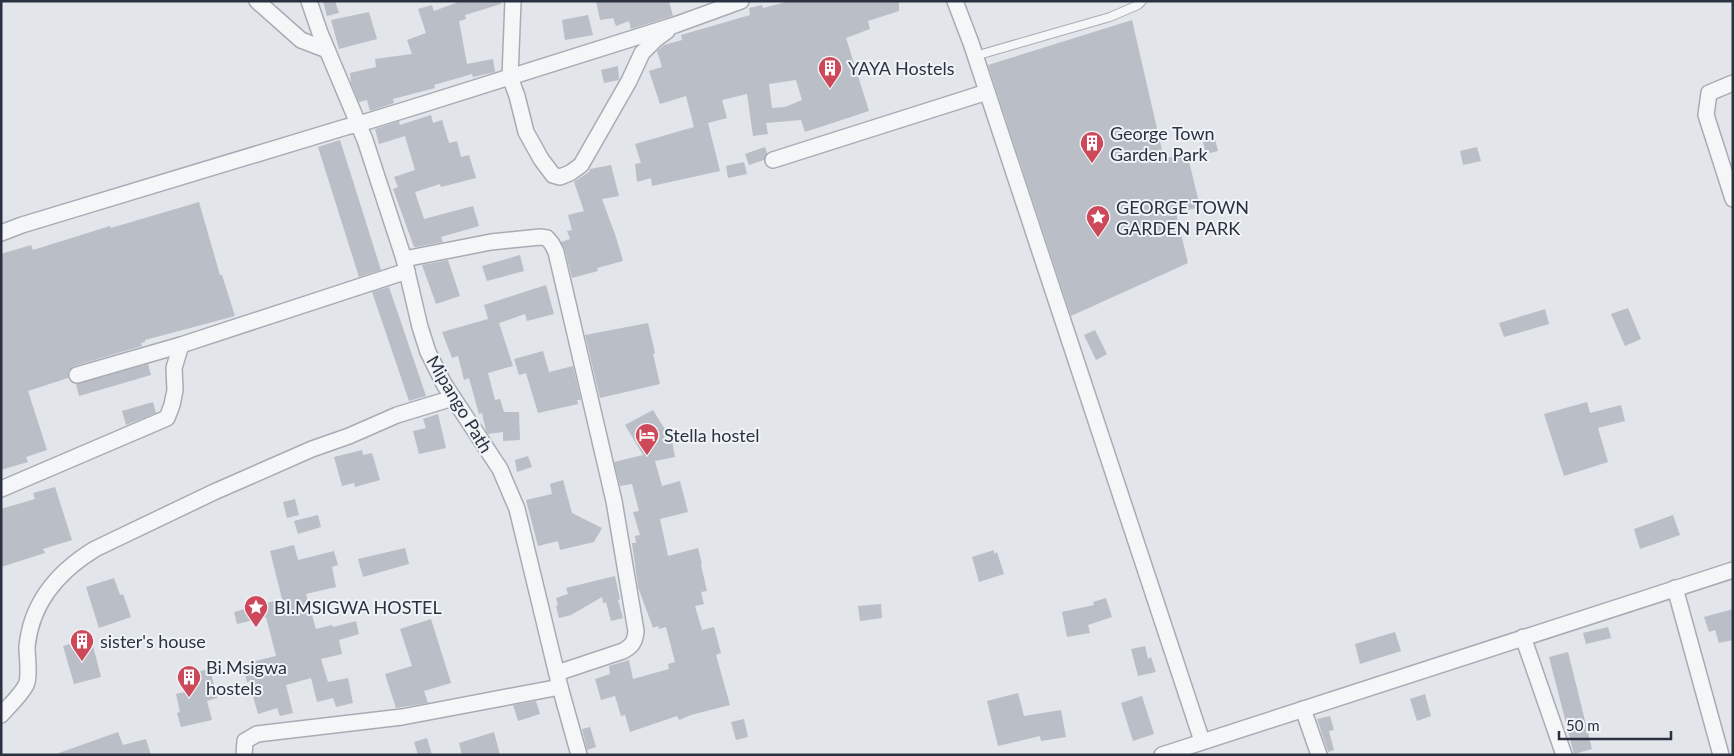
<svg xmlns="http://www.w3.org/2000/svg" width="1734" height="756" viewBox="0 0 1734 756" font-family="Lato,sans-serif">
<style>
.building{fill:#b9bec7;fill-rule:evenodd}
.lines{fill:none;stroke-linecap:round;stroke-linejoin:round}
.service-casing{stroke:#a7acb4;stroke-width:10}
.minor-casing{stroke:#a7acb4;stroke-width:18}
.service{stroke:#f4f6f8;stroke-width:8}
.minor{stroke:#f4f6f8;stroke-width:15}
.labels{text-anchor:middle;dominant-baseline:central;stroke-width:4;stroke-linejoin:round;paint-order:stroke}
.poi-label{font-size:18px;fill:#2a3242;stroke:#f1f4f7;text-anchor:start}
.street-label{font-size:18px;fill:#2a3242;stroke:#f1f4f7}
</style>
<rect width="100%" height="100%" fill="#e2e5ea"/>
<g class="building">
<path d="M323 1H335L339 13 327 16Z"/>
<path d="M461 1H500L501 4 465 15 466 19 459 21 467 64 493 59 495 72 473 77 472 74 434 85 435 88 393 99 394 103 370 111 367 100 359 102 351 83 350 73 376 67 375 59 412 54 407 40 426 33 418 9 432 5 434 11Z"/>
<path d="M596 1H669L673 16 631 29 629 21 616 26 613 18 600 20Z"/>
<path d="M790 1H899V11L868 21 870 29 846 38 869 111 805 132 801 120 766 123 768 134 753 136 747 94 722 100 727 118 708 123 720 171 652 186 651 178 637 182 635 164 641 163 635 144 694 127 686 96 660 104 649 71 662 67 657 51 664 45 682 40 681 35 750 15 749 8 762 5 763 8ZM796 80 802 100 785 107 772 108 769 84Z"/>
<path d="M369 12 377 39 339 49 331 20Z"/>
<path d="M588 15 593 35 565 40 562 20Z"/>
<path d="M1132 20 1164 159 1187 153 1200 207 1176 213 1188 263 1071 316 988 65Z"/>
<path d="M618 66 619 80 604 83 601 70Z"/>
<path d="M431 115 433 123 442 120 449 143 457 141 461 157 469 155 476 178 441 187 440 184 415 192 424 219 473 206 479 226 441 237 443 242 416 247H414L393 189 398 187 394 177 415 170 405 136 379 144 375 129 399 121 400 125Z"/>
<path d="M1215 139 1218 151 1206 154 1203 142Z"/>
<path d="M340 140 381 270 359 277 318 147Z"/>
<path d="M765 147 767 153 764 160 749 165 745 154Z"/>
<path d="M1477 147 1481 161 1463 165 1460 151Z"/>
<path d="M744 162 747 174 728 178 726 166Z"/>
<path d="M611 165 619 196 602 199 616 237 623 261 597 268 598 271 572 278 565 250 561 242 570 239 567 231 572 230 568 215 584 211 574 182 589 172 590 169Z"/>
<path d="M199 202 220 275H222L235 316 145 340V342L141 343 142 346 74 366 68 372V378L28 391 47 450 26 457 28 462 1 470V254L31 245 33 250 110 226 111 228Z"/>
<path d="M520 255 524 271 487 281 482 266Z"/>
<path d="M448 260 460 296 436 304 422 265Z"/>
<path d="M546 285 554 314 527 321 525 314 499 323 513 366 488 373 495 400 500 399 504 412H519L520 440 503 441V432L488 434 486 431 482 413 479 414 469 378 464 380 458 356 452 358 442 332 488 319 484 305Z"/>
<path d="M389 287 426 396 409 401 372 292Z"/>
<path d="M1628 308 1641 339 1625 346 1611 314Z"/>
<path d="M1545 309 1549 324 1504 337 1499 323Z"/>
<path d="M648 323 655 353 653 354 660 384 600 398 585 335Z"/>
<path d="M1095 330 1107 354 1096 360 1084 335Z"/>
<path d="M543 351 549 372 573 366 581 400H577L578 404 538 413 526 373 519 375 514 359Z"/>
<path d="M148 364 151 375 79 396 76 384Z"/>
<path d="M153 402 156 413 126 425 122 411Z"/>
<path d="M1587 402 1590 413 1621 405 1625 421 1598 428 1608 462 1564 476 1544 414Z"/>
<path d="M653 410 672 441 675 457 655 461 662 486 680 481 688 512 660 519 668 556 698 548 702 564 701 565 707 591 701 592 704 604 695 606 702 630 714 627 721 653 716 655 730 705 691 715 679 720 677 716 630 732 625 715 621 716 615 696 601 700 595 679 610 674 609 666 629 660 633 679 669 669 668 664 675 662 666 627 659 629 658 626 653 628 638 587 632 543H636L635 536 640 535 633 512 639 511 632 484 620 486 614 462 643 455 625 425Z"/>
<path d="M438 414 446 448 419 454 413 431 426 428 423 419Z"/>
<path d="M362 450 363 455 372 453 380 480 355 487 354 483 342 486 334 457Z"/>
<path d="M528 456 532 467 517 472 515 460Z"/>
<path d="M563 480 572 513 602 528 594 542 560 550 558 541 538 546 526 500 552 494 550 484Z"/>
<path d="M55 487 72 540 43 549 45 553 1 567V509L35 499 33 493Z"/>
<path d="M295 499 299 515 287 518 283 502Z"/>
<path d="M318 515 321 527 298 534 294 521Z"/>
<path d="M1673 515 1680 535 1640 549 1634 529Z"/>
<path d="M294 545 298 560 334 551 338 565 332 567 336 587 306 594 316 629 332 625 333 627 356 621 359 634 339 640 342 654 321 659 328 682 348 678 353 703 336 707 333 698 317 702 311 678 286 685 293 713 280 716 277 708 258 714 249 682H247L244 670 252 668 251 662 276 656 266 617 237 624 234 612 282 599 270 551Z"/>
<path d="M405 548 409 564 363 577 358 559Z"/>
<path d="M994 550V554L997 552 1004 574 979 582 972 557Z"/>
<path d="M615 576 620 599 618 600 623 618 611 621 606 602 603 603 602 597 571 615 559 618 556 606 558 605 556 598 568 594 566 588Z"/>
<path d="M114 578 120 595 123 594 131 617 99 628 86 587Z"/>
<path d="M1106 598 1112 617 1088 625 1090 633 1067 637 1062 612 1094 605 1093 602Z"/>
<path d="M881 604 882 618 860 621 858 606Z"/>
<path d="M1733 609V640L1719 643 1715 630 1709 632 1704 617Z"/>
<path d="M431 619 451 683 424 691 428 703 396 708 385 674 412 666 400 629Z"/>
<path d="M1608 627 1611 638 1586 644 1583 633Z"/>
<path d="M1395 632 1401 651 1360 664 1355 644Z"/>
<path d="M91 638 101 677 74 684 63 646Z"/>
<path d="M1145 646 1148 659 1151 657 1156 672 1138 676 1131 649Z"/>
<path d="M1568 652 1592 749 1574 754 1549 657Z"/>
<path d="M210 668 217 698 207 701 212 720 181 727 177 713 180 712 176 694 194 690 191 682 195 681 192 674Z"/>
<path d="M1018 693 1024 716 1061 710 1066 737 1041 741 1040 736 998 746 987 701Z"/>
<path d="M1425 694 1431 716 1417 721 1410 699Z"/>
<path d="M1142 696 1154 734 1133 741 1121 703Z"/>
<path d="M536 701 540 714 518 721 513 705Z"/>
<path d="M1330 716 1334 730 1329 731 1334 750 1328 752 1317 719Z"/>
<path d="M744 719 748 737 736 740 731 722Z"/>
<path d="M590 727 596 747 587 750 582 729Z"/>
<path d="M118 732 123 745 146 739 151 755H59V753Z"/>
<path d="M494 732 500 755H462L459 743Z"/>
<path d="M427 738 432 755H418L414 742Z"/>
</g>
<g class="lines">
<g class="service-casing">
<path id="service" d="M975 56 1110 17 1138 5 1142 1"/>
</g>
<g class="minor-casing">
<g id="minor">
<path d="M257 1 301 40 327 50"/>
<path d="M309 1 320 33 365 140 404 259 420 327 428 352 444 384 500 469 517 509 560 687 579 755"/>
<path d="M513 1 510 77 517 96 526 132 541 159 553 175 560 177 570 173 581 165 629 81 642 53 656 39 667 31"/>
<path d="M955 1 971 43 1202 741"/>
<path d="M1733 83 1709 93 1706 115 1733 199"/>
<path d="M773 160 987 92"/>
<path d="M1 233 22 225 346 127 359 124 424 104 675 25 741 1"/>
<path d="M404 259 491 242 540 237 547 238 552 244 556 252 614 501 636 631C635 642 632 646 623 651L557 673"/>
<path d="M77 375 181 345 407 271"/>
<path d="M1 489 167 418 172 405 175 390 174 368 181 345"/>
<path d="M1675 588 1721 755"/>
<path d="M1523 637 1564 755"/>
<path d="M1303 709 1319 755"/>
<path d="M1 715C8 707 21 695 26 685 30 677 27 656 27 647 31 603 59 571 95 549L214 492 312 449 349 436 397 415 453 398"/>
<path d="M244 755 245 741 257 734 402 717 560 687"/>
<path d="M1162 755 1733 570"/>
</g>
</g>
<use href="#service" class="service"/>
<use href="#minor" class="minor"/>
</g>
<defs>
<g id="building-pin" transform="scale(1.25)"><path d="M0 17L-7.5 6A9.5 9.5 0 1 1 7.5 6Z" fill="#cd495a" stroke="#f1f4f7"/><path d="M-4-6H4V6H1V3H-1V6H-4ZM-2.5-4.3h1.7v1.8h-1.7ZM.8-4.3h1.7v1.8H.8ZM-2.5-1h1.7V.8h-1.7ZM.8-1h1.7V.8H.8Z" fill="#fff"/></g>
<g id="sight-pin" transform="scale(1.25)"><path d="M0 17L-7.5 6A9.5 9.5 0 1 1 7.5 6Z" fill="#cd495a" stroke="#f1f4f7"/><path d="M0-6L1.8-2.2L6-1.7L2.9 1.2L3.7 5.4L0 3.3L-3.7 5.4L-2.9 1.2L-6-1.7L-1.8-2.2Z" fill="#fff"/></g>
<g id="hotel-pin" transform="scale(1.25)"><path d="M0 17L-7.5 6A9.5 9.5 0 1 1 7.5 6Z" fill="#cd495a" stroke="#f1f4f7"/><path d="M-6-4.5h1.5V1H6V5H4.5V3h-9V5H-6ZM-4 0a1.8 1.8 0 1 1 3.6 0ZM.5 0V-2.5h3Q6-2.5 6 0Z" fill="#fff"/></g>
</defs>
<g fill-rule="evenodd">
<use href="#building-pin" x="830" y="68"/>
<use href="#building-pin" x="1092" y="143"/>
<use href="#sight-pin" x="1098" y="217"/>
<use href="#hotel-pin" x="647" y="435"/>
<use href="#sight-pin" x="256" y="607"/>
<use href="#building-pin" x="82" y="641"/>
<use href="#building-pin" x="189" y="677"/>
</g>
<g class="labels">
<g class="poi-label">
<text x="848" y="68">YAYA Hostels</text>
<text x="1110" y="133">George Town<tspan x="1110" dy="21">Garden Park</tspan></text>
<text x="1116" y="207">GEORGE TOWN<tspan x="1116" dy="21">GARDEN PARK</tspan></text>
<text x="664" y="435">Stella hostel</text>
<text x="274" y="607">BI.MSIGWA HOSTEL</text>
<text x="100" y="641">sister's house</text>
<text x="206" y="667">Bi.Msigwa<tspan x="206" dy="21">hostels</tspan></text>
</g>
<g class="street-label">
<text transform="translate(460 404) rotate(59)">Mipango Path</text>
</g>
</g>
<rect width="1734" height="756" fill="none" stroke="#2a3242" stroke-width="5"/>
<path d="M1559 731v8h112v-8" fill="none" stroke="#2a3242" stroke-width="2.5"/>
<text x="1566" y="731" font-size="15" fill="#2a3242" stroke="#f1f4f7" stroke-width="4" paint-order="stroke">50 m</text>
</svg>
